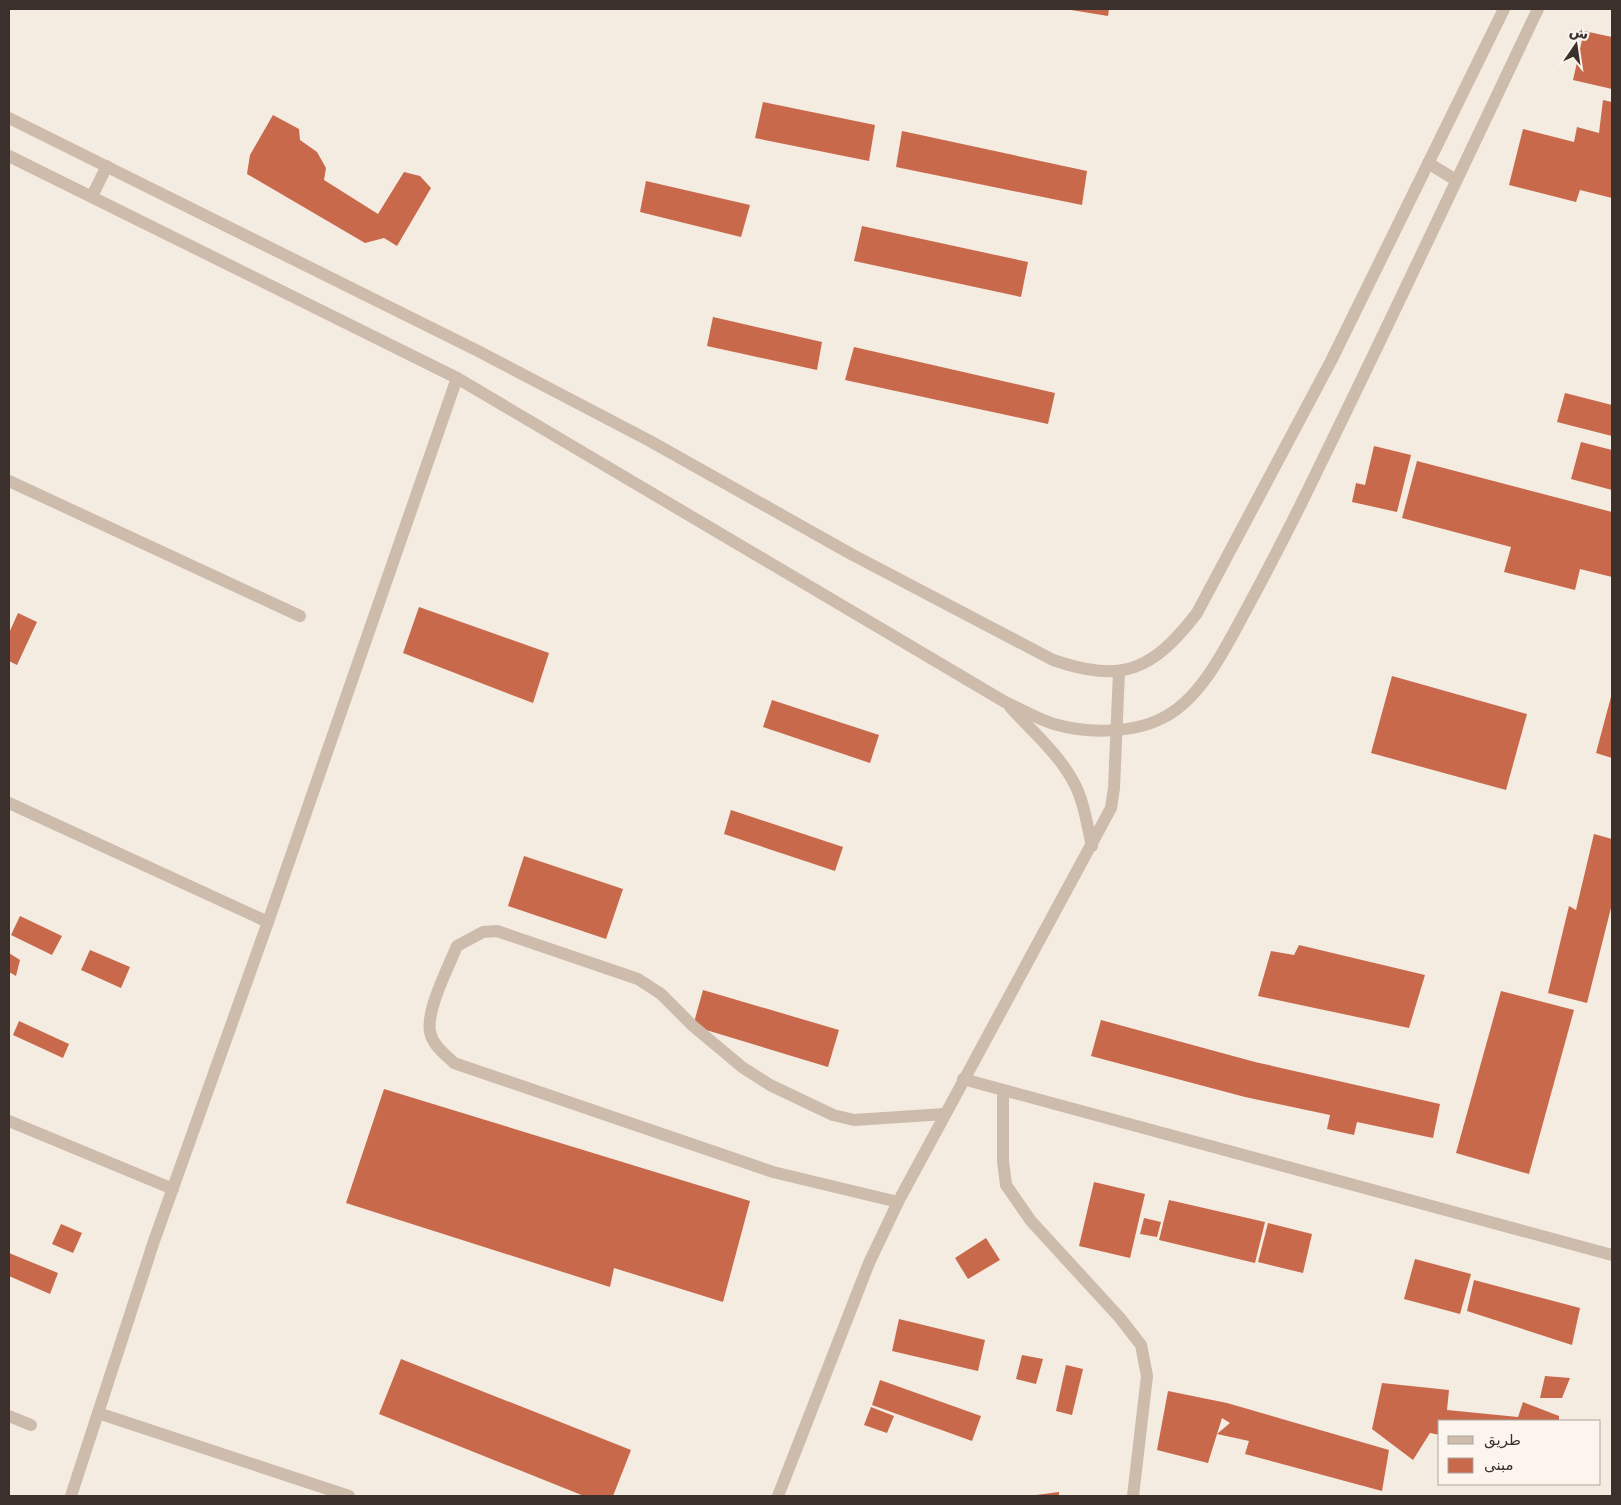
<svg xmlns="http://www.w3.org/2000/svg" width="1621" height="1505" viewBox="0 0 1621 1505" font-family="'DejaVu Sans',Vazirmatn,sans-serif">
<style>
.building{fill:#c8694b;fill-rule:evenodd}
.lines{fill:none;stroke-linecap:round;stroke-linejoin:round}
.minor{stroke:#cdbbac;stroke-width:12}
.tertiary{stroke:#cdbbac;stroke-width:12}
</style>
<rect width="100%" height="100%" fill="#f4ebe1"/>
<g class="building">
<path d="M1065 9H1109L1108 16Z"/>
<path d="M1584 31 1612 37V89L1573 80Z"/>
<path d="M1603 100 1612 102V198L1580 190 1576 202 1509 185 1523 129 1574 142 1577 127 1599 133Z"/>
<path d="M763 102 875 125 869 161 755 138Z"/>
<path d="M273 115 299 129 300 140 317 152 326 168 324 180 378 214 404 172 420 176 431 188 397 246 384 238 365 243 247 174 250 155Z"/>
<path d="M902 131 1087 171 1082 205 896 167Z"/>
<path d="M646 181 750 205 741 237 640 212Z"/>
<path d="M862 226 1028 262 1021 297 854 261Z"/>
<path d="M713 317 822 342 817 370 707 346Z"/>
<path d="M854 347 1055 393 1048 424 845 380Z"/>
<path d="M1565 393 1612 405V436L1557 422Z"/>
<path d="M1581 442 1612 450V490L1571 479Z"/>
<path d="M1374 446 1411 455 1397 512 1352 502 1356 483 1365 485Z"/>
<path d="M1417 461 1612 512V577L1580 569 1575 590 1504 572 1511 547 1402 518Z"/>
<path d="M419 607 549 653 533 703 403 653Z"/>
<path d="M18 613 37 622 17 665 9 661V633Z"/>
<path d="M1392 676 1527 714 1506 790 1371 753Z"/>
<path d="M1612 693V758L1596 753Z"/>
<path d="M772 700 879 735 870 763 763 727Z"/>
<path d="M731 810 843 847 835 871 724 834Z"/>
<path d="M1594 834 1612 839V904L1587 1003 1548 993 1569 906 1576 910Z"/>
<path d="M524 856 623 889 606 939 508 906Z"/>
<path d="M20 916 62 936 52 955 11 935Z"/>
<path d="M1299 945 1425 975 1409 1028 1258 996 1271 951 1294 955Z"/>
<path d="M90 950 130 967 121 988 81 970Z"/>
<path d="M9 953 20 960 16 976 9 972Z"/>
<path d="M703 990 839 1030 828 1067 693 1026Z"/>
<path d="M1501 991 1574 1010 1529 1174 1456 1153Z"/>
<path d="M1101 1020 1255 1062 1440 1104 1433 1138 1357 1122 1354 1135 1327 1129 1330 1115 1245 1097 1091 1056Z"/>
<path d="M19 1021 69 1044 63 1058 13 1035Z"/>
<path d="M384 1089 750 1201 723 1302 614 1268 610 1287 346 1203Z"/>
<path d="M1094 1182 1145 1194 1130 1258 1079 1246Z"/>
<path d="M1169 1200 1265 1222 1255 1263 1159 1240Z"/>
<path d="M1144 1218 1161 1222 1157 1237 1140 1234Z"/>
<path d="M1268 1223 1312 1234 1303 1273 1258 1262Z"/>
<path d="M61 1224 82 1233 73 1253 52 1244Z"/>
<path d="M986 1238 1000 1260 968 1279 955 1258Z"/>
<path d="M9 1253 58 1273 50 1294 9 1276Z"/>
<path d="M1415 1259 1471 1274 1460 1314 1404 1299Z"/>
<path d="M1474 1280 1580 1308 1572 1345 1467 1311Z"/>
<path d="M899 1319 985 1340 978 1371 892 1351Z"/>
<path d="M1022 1355 1043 1359 1036 1384 1016 1379Z"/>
<path d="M401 1359 631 1450 613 1496H584L379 1414Z"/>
<path d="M1066 1365 1083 1369 1072 1415 1056 1411Z"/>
<path d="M1545 1376 1570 1378 1562 1398H1540Z"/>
<path d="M880 1380 981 1416 972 1441 872 1405Z"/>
<path d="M1382 1383 1449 1390 1447 1410 1518 1417 1523 1402 1559 1416V1421H1440V1435L1430 1433 1413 1460 1372 1429Z"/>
<path d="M1168 1391 1227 1403 1389 1450 1382 1491 1245 1454 1249 1441 1217 1434 1208 1463 1157 1450ZM1222 1418 1230 1423 1217 1434Z"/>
<path d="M871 1407 894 1416 887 1433 864 1425Z"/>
<path d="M1059 1492V1496H1036V1495Z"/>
</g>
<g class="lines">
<g class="minor">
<path d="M9 481 300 616"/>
<path d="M9 803 268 922"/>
<path d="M963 1079 1612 1255"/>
<path d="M1003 1090V1161L1006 1185 1031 1221 1120 1318 1141 1345 1147 1376 1133 1496"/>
<path d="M9 1121 173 1189"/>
<path d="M898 1202 773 1172 454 1063C445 1054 433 1046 430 1032 426 1010 448 968 457 946L483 932 497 931 638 979 661 994 693 1026 742 1067 770 1085 833 1115 854 1120 945 1114"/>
<path d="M98 1413 349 1496"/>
<path d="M9 1416 31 1425"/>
<path d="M71 1496 154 1241 268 922 457 378"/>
</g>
<g class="tertiary">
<path d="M9 118 476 350 650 441 851 554 1053 660C1123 684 1153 670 1197 613L1331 361 1504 9"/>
<path d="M9 156 457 378 1005 702C1021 709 1038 719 1054 724 1088 734 1137 734 1168 715 1203 695 1227 645 1246 610 1272 562 1297 513 1321 463 1395 312 1466 160 1538 9"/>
<path d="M1428 163 1456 180"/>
<path d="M92 196 107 166"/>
<path d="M1010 707C1031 730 1060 755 1074 783 1084 801 1087 825 1092 846"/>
<path d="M778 1496 869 1263 898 1202 1111 808 1114 788 1119 672"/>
</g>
</g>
<rect width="1621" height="1505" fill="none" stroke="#3b302b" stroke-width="20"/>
<rect x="1438" y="1420" width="162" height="65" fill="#fbf5ee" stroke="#aea6a0"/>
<rect x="1448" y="1436" width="25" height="8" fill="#cdbbac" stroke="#aea6a0"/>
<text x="1484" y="1445" font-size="15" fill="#3b302b">طريق</text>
<rect x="1448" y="1458" width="25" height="15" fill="#c8694b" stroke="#aea6a0"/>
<text x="1484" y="1470" font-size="15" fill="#3b302b">مبنى</text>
<g transform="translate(1576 45) rotate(13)" stroke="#fbf5ee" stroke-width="4" paint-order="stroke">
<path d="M0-4L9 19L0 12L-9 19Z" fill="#3b302b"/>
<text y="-8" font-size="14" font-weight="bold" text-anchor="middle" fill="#3b302b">ش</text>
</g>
</svg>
